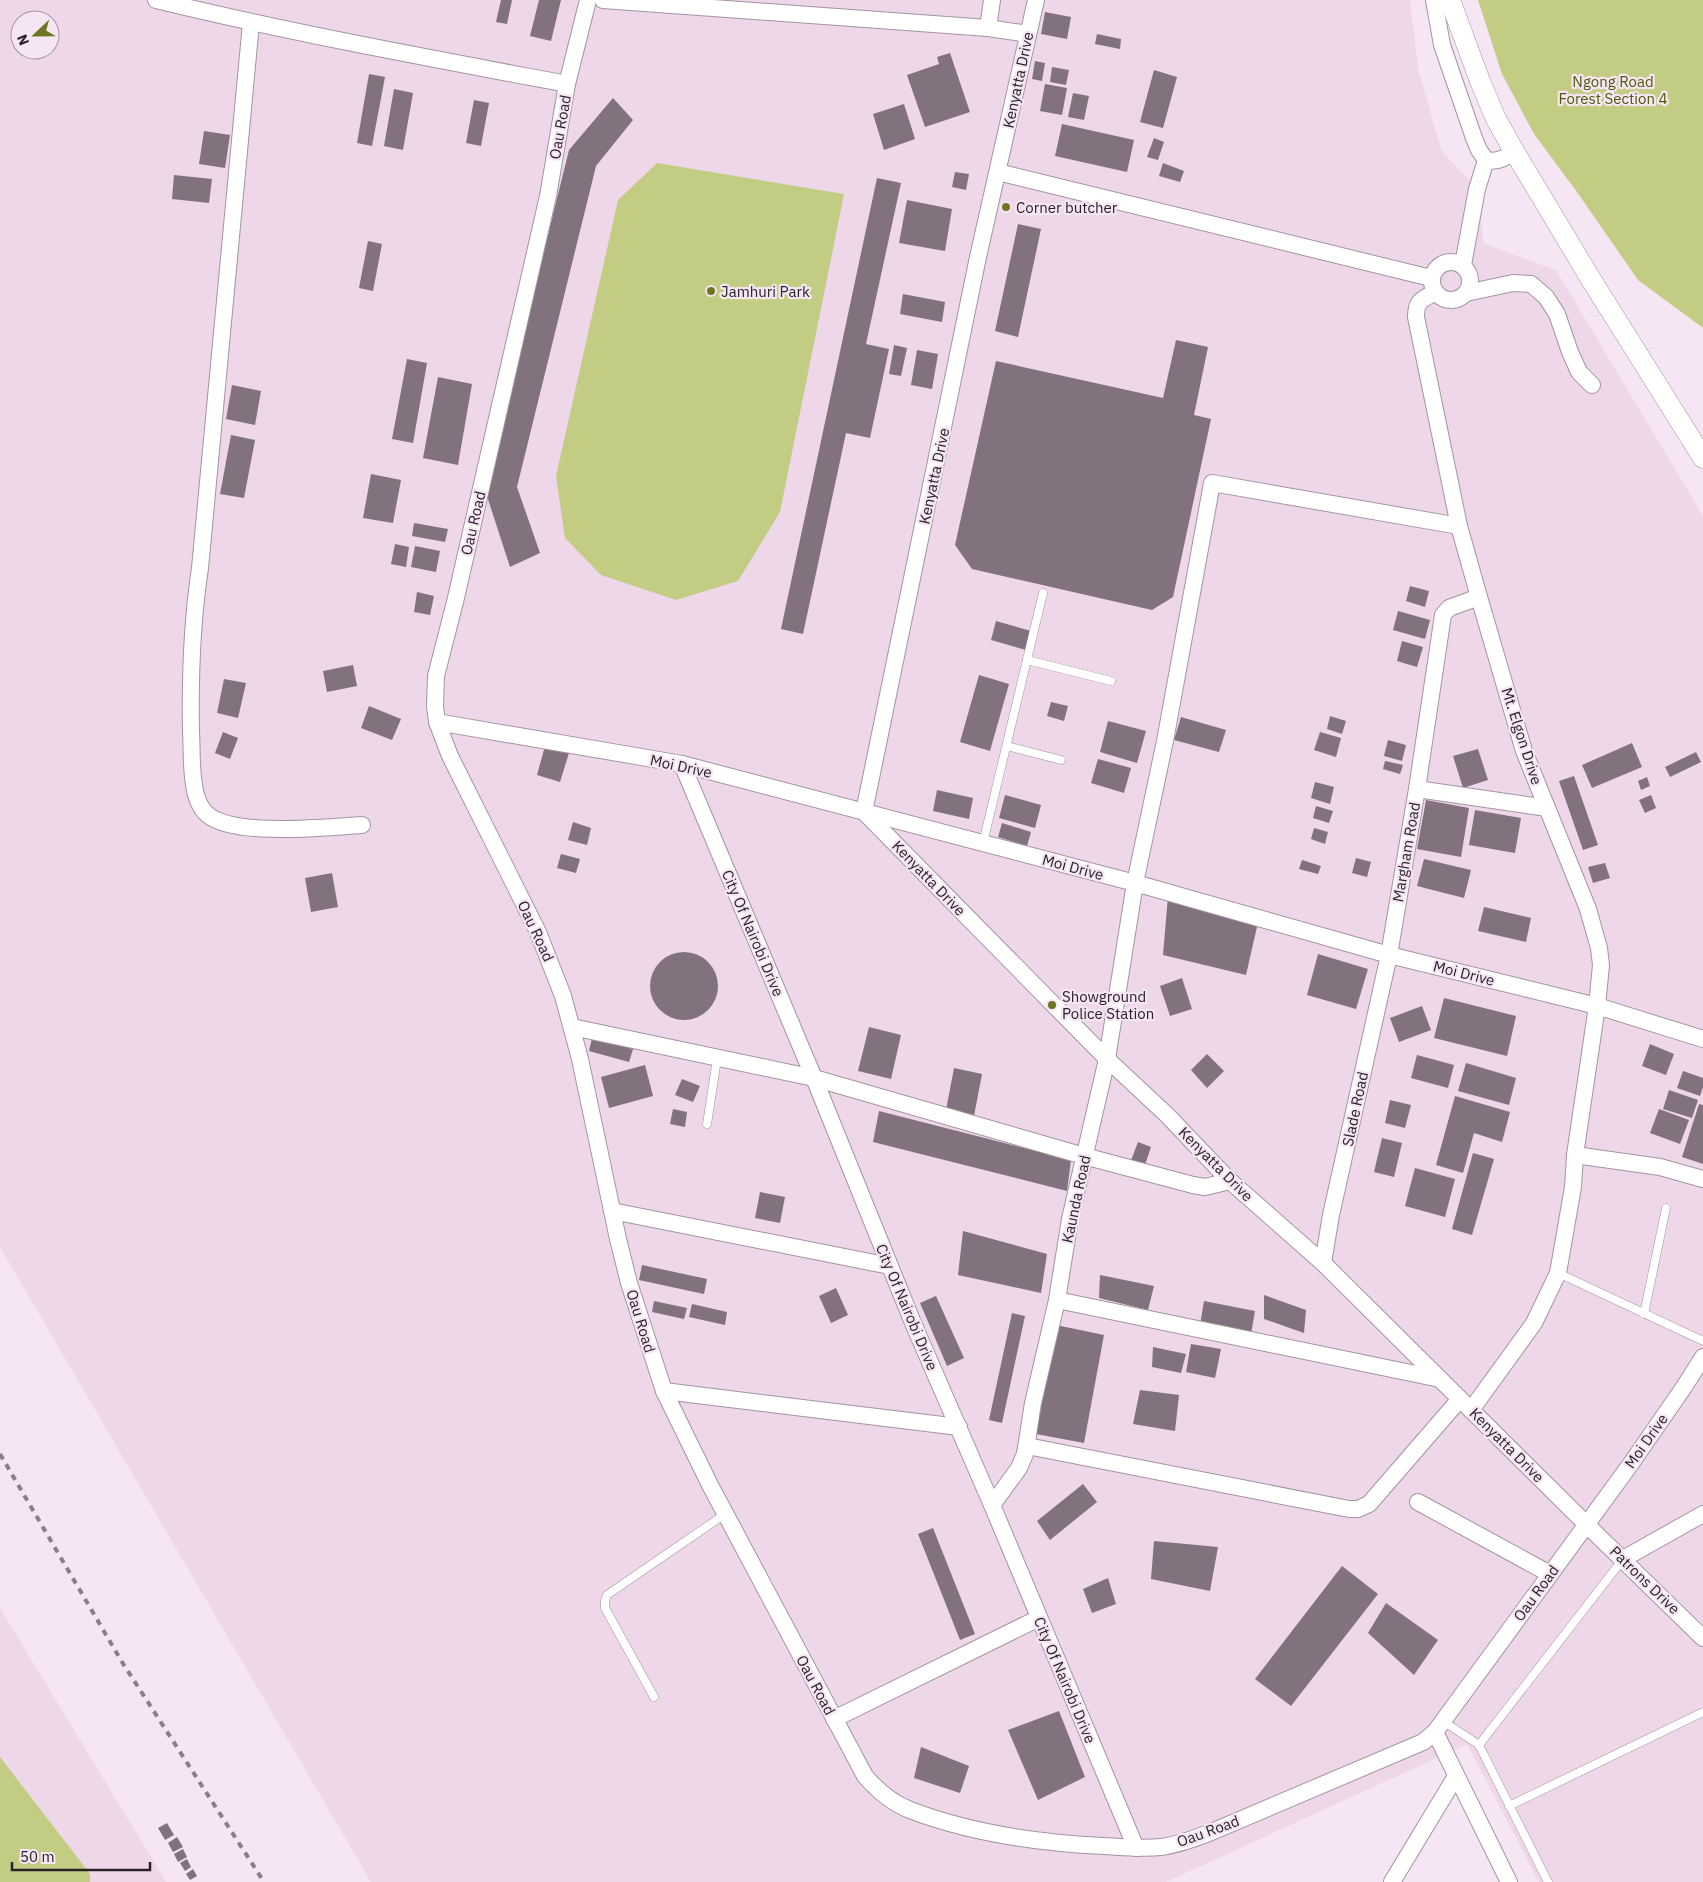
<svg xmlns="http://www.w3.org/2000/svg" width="1703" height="1882" viewBox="0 0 1703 1882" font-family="'IBM Plex Sans',sans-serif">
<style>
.built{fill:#eed7e9;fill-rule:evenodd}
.green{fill:#c2cc83}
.building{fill:#81727e}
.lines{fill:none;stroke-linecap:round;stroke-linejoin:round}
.service-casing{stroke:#a394a0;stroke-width:9}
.minor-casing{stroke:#a394a0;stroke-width:18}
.tertiary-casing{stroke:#a394a0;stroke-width:21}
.service{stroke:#fff;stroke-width:8}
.minor{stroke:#fff;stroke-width:16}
.tertiary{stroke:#fff;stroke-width:20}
.rail{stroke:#8a7e88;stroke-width:4;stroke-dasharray:6 6;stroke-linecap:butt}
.poi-dot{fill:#6d7620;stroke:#f6e5f3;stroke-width:2}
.labels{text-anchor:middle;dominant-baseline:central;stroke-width:4.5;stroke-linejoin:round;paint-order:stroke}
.street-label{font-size:15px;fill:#292328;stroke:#f6e5f3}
.park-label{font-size:15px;fill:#51580c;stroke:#f6e5f3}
.poi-label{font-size:15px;fill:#292328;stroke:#f6e5f3;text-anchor:start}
</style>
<rect width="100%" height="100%" fill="#f6e5f3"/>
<g class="built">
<path d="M0 0H1410L1418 68 1441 150 1477 189 1484 244 1556 270 1703 516V1882H1539L1467 1744 1166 1882H371L0 1247ZM20 20H50V50H20Z"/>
<path d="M0 1608 166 1882H0Z"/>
</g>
<g class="green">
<path d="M1478 0H1703V328L1638 280 1577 192 1534 134 1502 74Z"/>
<path d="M657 163 844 194 780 512 738 581 676 600 601 575 565 538 556 476 618 200Z"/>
<path d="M0 1757 90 1874V1882H0Z"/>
</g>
<g class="building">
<path d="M501 0H512L507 24 496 22Z"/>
<path d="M539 0H561L551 41 530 36Z"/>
<path d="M1045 12 1071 17 1067 39 1041 34Z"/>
<path d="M1097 34 1121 39 1120 49 1095 44Z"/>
<path d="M950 53 970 112 925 127 907 75 939 64 937 57Z"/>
<path d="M1035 61 1045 63 1042 81 1032 79Z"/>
<path d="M1052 67 1069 70 1066 85 1050 82Z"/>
<path d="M1154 70 1177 77 1163 128 1140 122Z"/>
<path d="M369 74 385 77 372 146 357 143Z"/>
<path d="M1045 84 1067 88 1062 115 1040 111Z"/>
<path d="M394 89 413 93 403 150 384 146Z"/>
<path d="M1073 93 1089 96 1084 120 1068 117Z"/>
<path d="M613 98 633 120 596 166 517 487 540 553 510 567 485 490 569 150Z"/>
<path d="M474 100 489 103 481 146 466 143Z"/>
<path d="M904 104 915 139 884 150 873 114Z"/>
<path d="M1062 124 1134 140 1127 172 1055 156Z"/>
<path d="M204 131 230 135 225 168 199 164Z"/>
<path d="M1154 138 1164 142 1158 160 1147 157Z"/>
<path d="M1163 163 1184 171 1180 182 1159 176Z"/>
<path d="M955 172 969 174 966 190 952 187Z"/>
<path d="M174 175 212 179 209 203 172 199Z"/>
<path d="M877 178 901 183 866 344 889 349 870 438 846 433 803 634 781 629Z"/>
<path d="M907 200 952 209 945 251 899 243Z"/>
<path d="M1018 224 1041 229 1018 337 995 331Z"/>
<path d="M368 241 382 244 373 291 359 288Z"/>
<path d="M903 294 945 302 942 322 900 314Z"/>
<path d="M1176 340 1208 347 1194 415 1211 419 1173 597 1152 610 972 569 955 545 996 361 1163 398Z"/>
<path d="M894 345 907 348 901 376 889 374Z"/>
<path d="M917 350 938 354 932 389 911 385Z"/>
<path d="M407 359 427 363 413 443 392 439Z"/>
<path d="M438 377 472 384 458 465 423 458Z"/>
<path d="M232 385 261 391 255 425 226 419Z"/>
<path d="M231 435 255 440 244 498 220 494Z"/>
<path d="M371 474 401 480 393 523 363 518Z"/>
<path d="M414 523 448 529 445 542 412 536Z"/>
<path d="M395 544 409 547 406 567 391 564Z"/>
<path d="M415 546 440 551 436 572 411 567Z"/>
<path d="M1410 586 1429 591 1425 607 1406 601Z"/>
<path d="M417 592 434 596 430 615 414 612Z"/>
<path d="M1398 611 1430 620 1425 639 1393 630Z"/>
<path d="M996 621 1031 631 1026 650 991 640Z"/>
<path d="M1402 641 1423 647 1417 667 1397 661Z"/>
<path d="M353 665 357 686 327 692 323 671Z"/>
<path d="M979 675 1009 684 990 751 960 742Z"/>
<path d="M224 679 246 683 238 718 217 713Z"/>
<path d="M1051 702 1068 706 1064 721 1047 716Z"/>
<path d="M369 706 401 719 392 740 361 728Z"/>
<path d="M1330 716 1346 721 1342 734 1327 729Z"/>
<path d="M1181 717 1226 730 1219 752 1174 740Z"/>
<path d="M1108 721 1146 731 1137 763 1100 752Z"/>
<path d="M223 732 238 738 230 759 215 753Z"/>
<path d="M1320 732 1341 738 1336 757 1314 750Z"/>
<path d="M1388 740 1406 745 1402 761 1384 756Z"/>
<path d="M1632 743 1642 767 1592 788 1582 765Z"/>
<path d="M545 746 569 753 560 782 537 775Z"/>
<path d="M1478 749 1488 780 1463 788 1453 756Z"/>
<path d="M1696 752 1701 762 1670 777 1665 767Z"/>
<path d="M1098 759 1131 768 1124 793 1091 783Z"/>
<path d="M1385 761 1403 765 1400 774 1383 769Z"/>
<path d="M1574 776 1598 845 1583 850 1559 781Z"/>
<path d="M1647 777 1650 786 1641 790 1638 781Z"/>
<path d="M1315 782 1334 787 1330 804 1311 798Z"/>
<path d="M937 790 973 798 969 819 933 811Z"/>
<path d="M1005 795 1041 805 1035 828 999 818Z"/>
<path d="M1651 795 1656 808 1645 813 1639 800Z"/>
<path d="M1426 800 1469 808 1461 857 1417 849Z"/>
<path d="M1316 806 1333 811 1329 823 1313 818Z"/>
<path d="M1475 810 1521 818 1515 853 1469 845Z"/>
<path d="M573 822 591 828 587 845 568 840Z"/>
<path d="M1002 823 1031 832 1027 846 998 837Z"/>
<path d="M1314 828 1328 832 1325 844 1311 839Z"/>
<path d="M561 854 580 859 576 873 557 868Z"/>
<path d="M1356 858 1371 862 1367 877 1352 873Z"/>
<path d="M1424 859 1471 870 1464 898 1417 886Z"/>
<path d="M1302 860 1321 866 1318 874 1299 869Z"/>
<path d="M1605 863 1610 878 1593 883 1588 867Z"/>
<path d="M332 873 338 907 311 912 305 878Z"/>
<path d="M1168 896 1259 918 1246 975 1163 955Z"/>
<path d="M1484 907 1531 918 1526 942 1478 931Z"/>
<circle cx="684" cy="986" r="34"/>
<path d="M1318 954 1368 969 1356 1009 1307 995Z"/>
<path d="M1182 978 1192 1009 1170 1016 1160 986Z"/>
<path d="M1444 998 1516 1016 1507 1056 1434 1038Z"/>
<path d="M1422 1006 1431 1030 1399 1042 1390 1018Z"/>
<path d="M869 1027 901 1035 891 1079 858 1071Z"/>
<path d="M592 1038 633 1049 629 1062 589 1051Z"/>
<path d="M1650 1044 1674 1054 1666 1075 1642 1066Z"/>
<path d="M1207 1054 1224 1071 1207 1088 1191 1070Z"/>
<path d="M1417 1055 1454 1065 1448 1088 1411 1078Z"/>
<path d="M1466 1063 1516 1078 1509 1105 1458 1091Z"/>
<path d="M645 1065 653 1096 609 1108 601 1077Z"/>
<path d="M954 1068 982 1074 974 1116 946 1110Z"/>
<path d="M1683 1071 1703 1078V1087L1700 1096 1677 1088Z"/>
<path d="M682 1079 700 1086 693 1102 675 1095Z"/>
<path d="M1669 1090 1698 1100 1692 1118 1663 1109Z"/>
<path d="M1455 1096 1510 1112 1502 1142 1474 1133 1463 1173 1436 1165Z"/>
<path d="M1390 1100 1411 1105 1405 1128 1385 1123Z"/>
<path d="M1699 1104 1703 1105V1164L1682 1157Z"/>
<path d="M673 1109 687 1112 685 1127 670 1124Z"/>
<path d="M1659 1109 1689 1120 1680 1144 1650 1133Z"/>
<path d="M879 1111 1071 1160 1067 1191 873 1142Z"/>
<path d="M1382 1138 1402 1143 1394 1177 1374 1172Z"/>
<path d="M1138 1142 1151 1147 1144 1168 1130 1163Z"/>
<path d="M1473 1153 1494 1159 1472 1235 1452 1229Z"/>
<path d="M1415 1168 1455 1179 1445 1217 1405 1206Z"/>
<path d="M760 1192 785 1197 780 1223 755 1218Z"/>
<path d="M963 1231 1047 1254 1041 1293 958 1275Z"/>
<path d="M642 1265 707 1279 704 1294 639 1280Z"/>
<path d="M1100 1275 1154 1286 1148 1310 1099 1298Z"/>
<path d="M836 1288 848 1315 831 1323 819 1296Z"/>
<path d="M1264 1295 1306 1310 1304 1333 1264 1319Z"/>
<path d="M936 1296 964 1358 947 1366 920 1303Z"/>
<path d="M654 1301 687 1308 684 1319 652 1312Z"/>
<path d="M1204 1301 1255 1311 1250 1340 1199 1331Z"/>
<path d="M692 1304 727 1312 725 1325 689 1317Z"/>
<path d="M1012 1313 1025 1316 1002 1423 989 1420Z"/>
<path d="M1056 1325 1104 1335 1084 1443 1036 1434Z"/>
<path d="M1191 1344 1221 1349 1215 1378 1186 1372Z"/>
<path d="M1153 1347 1186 1354 1181 1373 1152 1367Z"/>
<path d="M1140 1390 1179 1395 1175 1431 1133 1424Z"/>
<path d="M1083 1484 1097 1502 1050 1540 1037 1521Z"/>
<path d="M933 1528 975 1634 960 1640 918 1534Z"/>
<path d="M1154 1541 1218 1547 1210 1591 1151 1579Z"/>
<path d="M1342 1566 1378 1594 1291 1706 1255 1679Z"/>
<path d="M1108 1578 1116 1604 1092 1613 1083 1589Z"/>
<path d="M1386 1603 1438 1640 1414 1675 1368 1633Z"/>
<path d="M1059 1711 1085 1777 1038 1800 1008 1730Z"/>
<path d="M921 1747 969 1766 960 1793 914 1778Z"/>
<path d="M167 1823 174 1835 165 1840 158 1828Z"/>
<path d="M177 1837 183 1847 173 1852 168 1843Z"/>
<path d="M183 1849 187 1857 178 1862 174 1854Z"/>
<path d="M187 1859 191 1867 185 1871 180 1863Z"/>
<path d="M193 1869 197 1876 190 1880 186 1874Z"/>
</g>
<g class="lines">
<g class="service-casing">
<g id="service">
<path d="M1027 660 1111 681"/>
<path d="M1007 746 1061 760"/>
<path d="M983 843 1043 593"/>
<path d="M707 1124 717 1059"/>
<path d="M1558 1273 1703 1341"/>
<path d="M1644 1314 1666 1208"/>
<path d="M654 1697 605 1608V1601L607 1595 725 1514"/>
<path d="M1443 1721 1479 1745 1548 1882"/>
<path d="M1479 1745 1623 1559"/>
<path d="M1509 1806 1703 1712"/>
</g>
</g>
<g class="minor-casing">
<g id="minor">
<path d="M156 0C292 33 429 58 567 84"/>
<path d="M588 0 567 84 548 196 455 602 436 676 435 706 437 722 450 756 538 932 563 996 580 1059 618 1239 629 1283 664 1391 710 1485 865 1776C877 1790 892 1803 910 1810 970 1833 1040 1843 1104 1846 1123 1847 1142 1849 1161 1847 1178 1845 1193 1839 1209 1833L1423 1742 1435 1732 1630 1465 1684 1387 1703 1357"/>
<path d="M603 0 988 28 1028 34"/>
<path d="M1036 0 978 257 864 812 1107 1059 1167 1115 1230 1181 1323 1263 1586 1524 1703 1638"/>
<path d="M1434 0 1442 45 1474 138 1479 150 1486 160 1477 189 1463 265"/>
<path d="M251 23 200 568C192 621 190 677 191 731 192 749 191 767 194 785 195 795 200 809 208 815 235 837 325 827 362 825"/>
<path d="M988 28 992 0"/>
<path d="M1486 160C1497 163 1506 158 1514 151"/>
<path d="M998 172 1431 278"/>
<circle cx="1451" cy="281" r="19"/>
<path d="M1435 292C1422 300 1416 300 1416 317L1459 526 1479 597 1524 751 1588 909 1599 948 1601 965 1597 1006 1575 1155 1573 1187 1558 1273 1534 1323 1471 1410"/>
<path d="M1466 293 1513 283 1531 284 1546 297 1557 314 1570 352 1579 372 1592 385"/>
<path d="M437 722 682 764 1135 883 1389 955 1597 1006 1703 1039"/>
<path d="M682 764 814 1078 913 1323 992 1505 1136 1848"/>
<path d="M1417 789 1443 615 1449 608 1479 597"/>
<path d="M572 1027 814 1078 1084 1156 1193 1185 1205 1187 1230 1181"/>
<path d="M1575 1155 1660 1167 1703 1179"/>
<path d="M612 1211 890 1266"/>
<path d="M1323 1263 1331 1215 1389 955 1417 789 1547 808"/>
<path d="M1057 1300 1440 1379"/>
<path d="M664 1391 959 1427"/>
<path d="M1027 1446 1349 1509H1358L1369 1504 1460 1399"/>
<path d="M1418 1502 1550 1574"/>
<path d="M992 1505 1019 1468 1025 1454 1033 1403 1057 1300 1070 1219 1107 1059 1135 883 1165 741 1212 483 1459 526"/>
<path d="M1623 1559 1703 1514"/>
<path d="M834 1719 1039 1618"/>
<path d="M1435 1732 1509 1882"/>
<path d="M1392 1882 1456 1776"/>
</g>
</g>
<g class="tertiary-casing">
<path id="tertiary" d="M1450 0 1480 81 1496 119 1514 151 1592 281 1703 458"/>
</g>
<use href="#service" class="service"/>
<use href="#minor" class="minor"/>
<use href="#tertiary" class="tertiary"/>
<path class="rail" d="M0 1454 122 1662 264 1882"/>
</g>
<g class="poi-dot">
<circle cx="1006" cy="207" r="5"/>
<circle cx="711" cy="291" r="5"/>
<circle cx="1052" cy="1005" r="5"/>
</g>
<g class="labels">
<g class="street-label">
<text transform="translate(1018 80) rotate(-78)">Kenyatta Drive</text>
<text transform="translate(560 127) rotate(-80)">Oau Road</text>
<text transform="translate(934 476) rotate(-78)">Kenyatta Drive</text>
<text transform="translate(473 523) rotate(-77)">Oau Road</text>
<text transform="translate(1522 736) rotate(72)">Mt. Elgon Drive</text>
<text transform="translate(681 766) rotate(12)">Moi Drive</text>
<text transform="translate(1406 852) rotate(-80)">Margham Road</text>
<text transform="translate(1073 867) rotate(15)">Moi Drive</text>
<text transform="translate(929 878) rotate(46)">Kenyatta Drive</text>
<text transform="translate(536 931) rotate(65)">Oau Road</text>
<text transform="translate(753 933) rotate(67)">City Of Nairobi Drive</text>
<text transform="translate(1464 973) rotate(14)">Moi Drive</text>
<text transform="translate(1355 1109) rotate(-78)">Slade Road</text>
<text transform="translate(1216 1164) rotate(45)">Kenyatta Drive</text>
<text transform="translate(1076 1199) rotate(-78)">Kaunda Road</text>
<text transform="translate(907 1307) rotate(67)">City Of Nairobi Drive</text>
<text transform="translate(641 1321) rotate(73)">Oau Road</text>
<text transform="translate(1646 1441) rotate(-55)">Moi Drive</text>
<text transform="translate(1507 1445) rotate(45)">Kenyatta Drive</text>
<text transform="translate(1645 1580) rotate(44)">Patrons Drive</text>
<text transform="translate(1536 1593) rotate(-54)">Oau Road</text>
<text transform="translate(1065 1680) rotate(67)">City Of Nairobi Drive</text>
<text transform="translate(816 1685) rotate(62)">Oau Road</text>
<text transform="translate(1208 1831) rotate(-20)">Oau Road</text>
</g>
<g class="park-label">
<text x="1613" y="81">Ngong Road<tspan x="1613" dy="17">Forest Section 4</tspan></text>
</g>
<g class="poi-label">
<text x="1016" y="207">Corner butcher</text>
<text x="721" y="291">Jamhuri Park</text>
<text x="1062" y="996">Showground<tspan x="1062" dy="17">Police Station</tspan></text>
</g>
</g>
<g transform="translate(35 35) rotate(248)"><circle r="24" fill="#f6e5f3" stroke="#a497a2"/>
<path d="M0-4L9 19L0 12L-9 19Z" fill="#6d7620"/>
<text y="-8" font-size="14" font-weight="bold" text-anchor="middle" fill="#292328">N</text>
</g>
<path d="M12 1862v8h138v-8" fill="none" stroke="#292328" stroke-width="2.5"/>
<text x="20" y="1862" font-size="15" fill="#292328" stroke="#f6e5f3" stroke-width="4" paint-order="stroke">50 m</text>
</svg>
